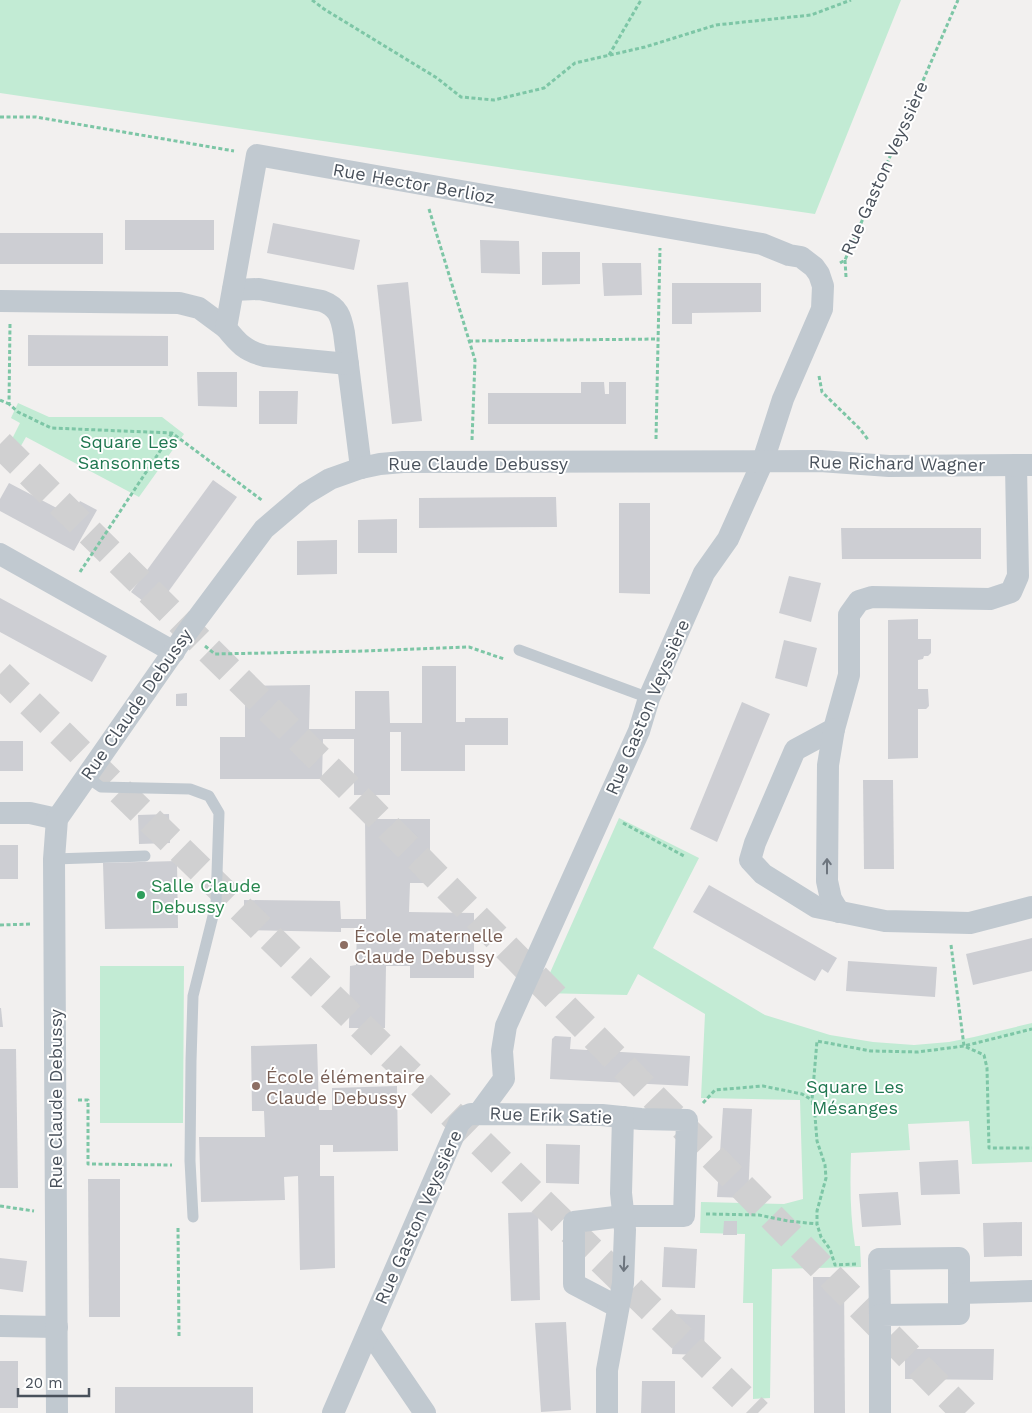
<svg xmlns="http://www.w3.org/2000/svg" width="1032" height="1413" viewBox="0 0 1032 1413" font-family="'Work Sans',sans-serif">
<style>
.green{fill:#c2ebd4}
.building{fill:#cdced3}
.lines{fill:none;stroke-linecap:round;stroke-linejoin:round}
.highway-tunnel{stroke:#d0d0d1;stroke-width:28;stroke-dasharray:28 14;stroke-linecap:butt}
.path{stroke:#7dc6a6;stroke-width:3;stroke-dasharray:4 2.5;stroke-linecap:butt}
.lane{stroke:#c1c9d0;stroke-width:11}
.street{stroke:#c1c9d0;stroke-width:22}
.oneway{stroke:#6d757e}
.leisure-dot{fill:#2e9e5b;stroke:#fff;stroke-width:2}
.education-dot{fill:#8d6e63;stroke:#fff;stroke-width:2}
.labels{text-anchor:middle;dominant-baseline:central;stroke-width:4;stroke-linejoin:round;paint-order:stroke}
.street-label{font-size:18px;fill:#49515b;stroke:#fff}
.park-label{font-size:18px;fill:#1f7750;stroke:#fff}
.leisure-label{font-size:18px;fill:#27864d;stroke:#fff;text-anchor:start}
.education-label{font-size:18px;fill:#785e54;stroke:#fff;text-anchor:start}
</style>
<rect width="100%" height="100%" fill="#f2f0ef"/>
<g class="green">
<path d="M0 0H901L815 214 0 93Z"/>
<path d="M18 403 49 417H162L184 434 139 497 26 437 18 451 9 445 20 423 11 418Z"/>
<path d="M619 818 699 858 653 948 765 1015 830 1035 873 1042 914 1045 949 1042 974 1037 1032 1023V1162L972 1164 969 1121 908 1124 910 1150 851 1153C850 1185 850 1215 855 1246H860L861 1267 772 1269 770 1398 753 1399V1303H743L745 1234 700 1233 701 1202 784 1204 803 1199 800 1100 701 1098 705 1014 638 974 627 995 541 993Z"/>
<path d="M100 966H184L183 1123H100Z"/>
</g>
<g class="building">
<rect x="125" y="220" width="89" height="30"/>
<path d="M273 223 360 240 354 270 267 253Z"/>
<rect x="0" y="233" width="103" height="31"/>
<path d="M480 240 519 241 520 274 481 273Z"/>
<path d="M542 252H580V284L542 285Z"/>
<path d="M602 263H641L642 295 604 296Z"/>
<path d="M408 282 422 421 392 424 377 285Z"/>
<path d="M672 283H761V312L692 313V324H672Z"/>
<path d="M28 335 168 336V366H28Z"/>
<path d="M197 372H237V407L198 406Z"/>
<path d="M581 382H604L605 394H609V382H626V424H488V393H581Z"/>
<path d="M259 391H298L297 424H259Z"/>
<path d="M213 480 237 497 155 610 131 592Z"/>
<path d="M9 483 72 516 80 501 97 510 74 551 0 511V499Z"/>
<path d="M556 497 557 527 419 528V498Z"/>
<path d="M619 503H650V594L619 593Z"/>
<path d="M397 519V553H358V520Z"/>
<path d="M841 528H981V559H842Z"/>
<path d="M337 540V574L297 575V541Z"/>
<path d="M789 576 821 583 811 622 779 613Z"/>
<path d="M0 598 107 656 92 682 0 632Z"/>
<path d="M918 619V639H931V653L928 656H924L923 659 918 660V689H928L929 706 926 709H918V758L888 759V620Z"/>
<path d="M784 640 817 648 807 687 775 678Z"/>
<path d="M422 666H456V722H465V718H508V745H465V771H401V732H390V795H354V739H323L322 779H220V737H245V686L310 685 309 729H355V691H389L390 723H422Z"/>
<path d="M187 693V706H176V694Z"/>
<path d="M742 702 770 714 717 842 690 829Z"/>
<rect x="0" y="741" width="23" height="30"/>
<path d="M863 780H893L894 869H864Z"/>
<path d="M169 814 170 843 139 844 138 815Z"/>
<path d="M365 819H430V883H410L409 912 474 913V978H410V966H386L385 1028H349L350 966 356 965 357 928H341V932L244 930V900L340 901 341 919H366Z"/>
<rect x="0" y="845" width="18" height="34"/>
<path d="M177 861 178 928 105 929 103 863Z"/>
<path d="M709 885 837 958 828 973 822 969 815 981 693 912Z"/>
<path d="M1032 938V971L973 985 966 954Z"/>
<path d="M848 961 937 967 935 997 846 991Z"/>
<path d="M0 1008H1L3 1027H0Z"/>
<path d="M555 1036 571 1037 570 1049 690 1056 688 1086 550 1079 552 1039Z"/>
<path d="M317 1044 319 1110H332V1088L397 1086 398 1151 333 1152V1145H320V1176H334L335 1268 300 1270 298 1176 284 1177 285 1200 201 1202 199 1137H265L264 1111H252L251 1046Z"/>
<path d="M0 1049H16L18 1188H0Z"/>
<path d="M723 1108 752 1109 748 1198 717 1197Z"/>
<path d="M546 1144 580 1145 579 1184 546 1183Z"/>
<path d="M958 1160 960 1194 921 1195 919 1162Z"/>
<path d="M88 1179H120V1317H89Z"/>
<path d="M898 1192 901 1225 862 1227 859 1194Z"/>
<path d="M538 1212 540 1300 511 1301 508 1213Z"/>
<path d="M724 1221H737V1235H723Z"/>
<path d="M1022 1222V1256L984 1257 983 1223Z"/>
<path d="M664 1247 697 1249 695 1288 662 1287Z"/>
<path d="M0 1258 27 1261 23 1292 0 1289Z"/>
<path d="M813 1277H844L845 1413H814Z"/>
<path d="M674 1314 705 1315 704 1355 672 1354Z"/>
<path d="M566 1322 571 1410 541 1412 535 1323Z"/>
<path d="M905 1349H994L993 1380 905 1379Z"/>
<rect x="0" y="1361" width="18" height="47"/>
<path d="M642 1381H675V1413H641Z"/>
<rect x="115" y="1387" width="138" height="26"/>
</g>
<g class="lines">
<g class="highway-tunnel">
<path d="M0 444 368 807 965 1413"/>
<path d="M0 674 758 1413"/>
</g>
<g class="path">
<path d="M312 0 324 9 437 78 461 97 494 100 544 88 575 63 645 47 716 25 811 15 851 0"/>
<path d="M609 55 641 0"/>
<path d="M0 117H36L234 151"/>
<path d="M429 209 475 360 472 440"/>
<path d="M845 260 846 277"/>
<path d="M840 263 845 260 958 0"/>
<path d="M10 324 9 404 18 412 51 428 172 433 263 501"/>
<path d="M469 341 658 339"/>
<path d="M819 376 822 392 860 429 869 441"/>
<path d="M0 400 9 404"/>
<path d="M656 439 660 248"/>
<path d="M80 572 172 433"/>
<path d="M205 646 215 654 365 651 469 647 504 659"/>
<path d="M623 823 684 856"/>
<path d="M0 925 32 924"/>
<path d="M951 945 964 1046 1032 1029"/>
<path d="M78 1100H88V1164L172 1165"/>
<path d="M703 1103 715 1090 763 1086 802 1094 812 1100"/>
<path d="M0 1206 34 1211"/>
<path d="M706 1214 759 1215 788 1221 817 1224"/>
<path d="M178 1228 179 1336"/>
<path d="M856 1264 835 1265 830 1249 821 1237 817 1224V1211L826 1178 825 1165 817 1141 815 1116 812 1100 817 1041 871 1051 918 1052 964 1046 984 1055 987 1068 989 1148H1032"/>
</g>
<g class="lane">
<path d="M519 650 649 698"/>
<path d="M85 776 101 787 190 789 209 796 219 813 216 904 193 996 191 1061 190 1161 193 1217"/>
<path d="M54 859 145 856"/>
</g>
<g class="street">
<path d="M233 290 259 289 322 301C338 307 341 316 344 333L361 468"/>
<path d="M0 301 179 303 199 308 226 328"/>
<path d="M348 364 265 356C245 351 238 343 226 328L257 155 762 244 789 255 801 257 814 267 819 274 823 286 822 309 783 399 763 461 728 539 704 573 649 698 639 731 506 1026 502 1051 504 1079 479 1113"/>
<path d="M1016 465 1018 576 1011 592 990 599 872 597 859 601 849 615V675L834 729 795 750 755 843 750 860 763 874 816 907 885 921 970 923 1032 907"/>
<path d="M0 554 174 652"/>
<path d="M834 729 828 765 827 881 831 899 839 912"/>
<path d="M0 813H30L57 819"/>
<path d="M880 1315 879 1259 959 1258V1293"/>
<path d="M0 1326 57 1327"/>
<path d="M369 1331 425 1413"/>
<path d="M57 1413 54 859 57 819 188 631 264 529 305 494 330 479 361 468 380 464 403 462 820 461 889 466 1032 465"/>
<path d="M333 1413 459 1123 466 1116 471 1114 602 1115 641 1119 687 1120 684 1216H623L574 1222V1284L618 1307"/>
<path d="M607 1413V1370L623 1283 625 1230 621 1193 623 1117"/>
<path d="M880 1413V1315L959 1314V1293L1032 1291"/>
</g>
</g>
<defs><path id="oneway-shaft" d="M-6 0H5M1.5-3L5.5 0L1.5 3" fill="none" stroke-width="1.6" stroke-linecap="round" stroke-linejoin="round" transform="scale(1.25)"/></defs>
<g class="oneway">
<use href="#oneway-shaft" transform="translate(827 866) rotate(-90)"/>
<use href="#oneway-shaft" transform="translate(624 1264) rotate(92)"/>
</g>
<circle class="leisure-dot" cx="141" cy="895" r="5"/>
<g class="education-dot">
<circle cx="344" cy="945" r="5"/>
<circle cx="256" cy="1086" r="5"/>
</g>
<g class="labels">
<g class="street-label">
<text transform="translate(884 168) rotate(-66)">Rue Gaston Veyssière</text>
<text transform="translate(414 183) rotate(10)">Rue Hector Berlioz</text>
<text x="478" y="463">Rue Claude Debussy</text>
<text transform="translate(897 463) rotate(1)">Rue Richard Wagner</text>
<text transform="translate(136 704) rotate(-55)">Rue Claude Debussy</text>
<text transform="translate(647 707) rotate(-67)">Rue Gaston Veyssière</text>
<text transform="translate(55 1099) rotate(-90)">Rue Claude Debussy</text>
<text transform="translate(551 1115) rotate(2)">Rue Erik Satie</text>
<text transform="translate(418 1217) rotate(-66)">Rue Gaston Veyssière</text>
</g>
<g class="park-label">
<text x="129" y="441">Square Les<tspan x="129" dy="21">Sansonnets</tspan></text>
<text x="855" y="1086">Square Les<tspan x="855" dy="21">Mésanges</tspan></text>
</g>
<g class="leisure-label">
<text x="151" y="885">Salle Claude<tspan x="151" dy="21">Debussy</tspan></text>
</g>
<g class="education-label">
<text x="354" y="935">École maternelle<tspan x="354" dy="21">Claude Debussy</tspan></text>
<text x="266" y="1076">École élémentaire<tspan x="266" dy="21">Claude Debussy</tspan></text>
</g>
</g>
<path d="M18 1388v8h71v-8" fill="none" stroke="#49515b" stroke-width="2.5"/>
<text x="25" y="1388" font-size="15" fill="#49515b" stroke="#ffffff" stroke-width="4" paint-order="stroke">20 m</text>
</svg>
